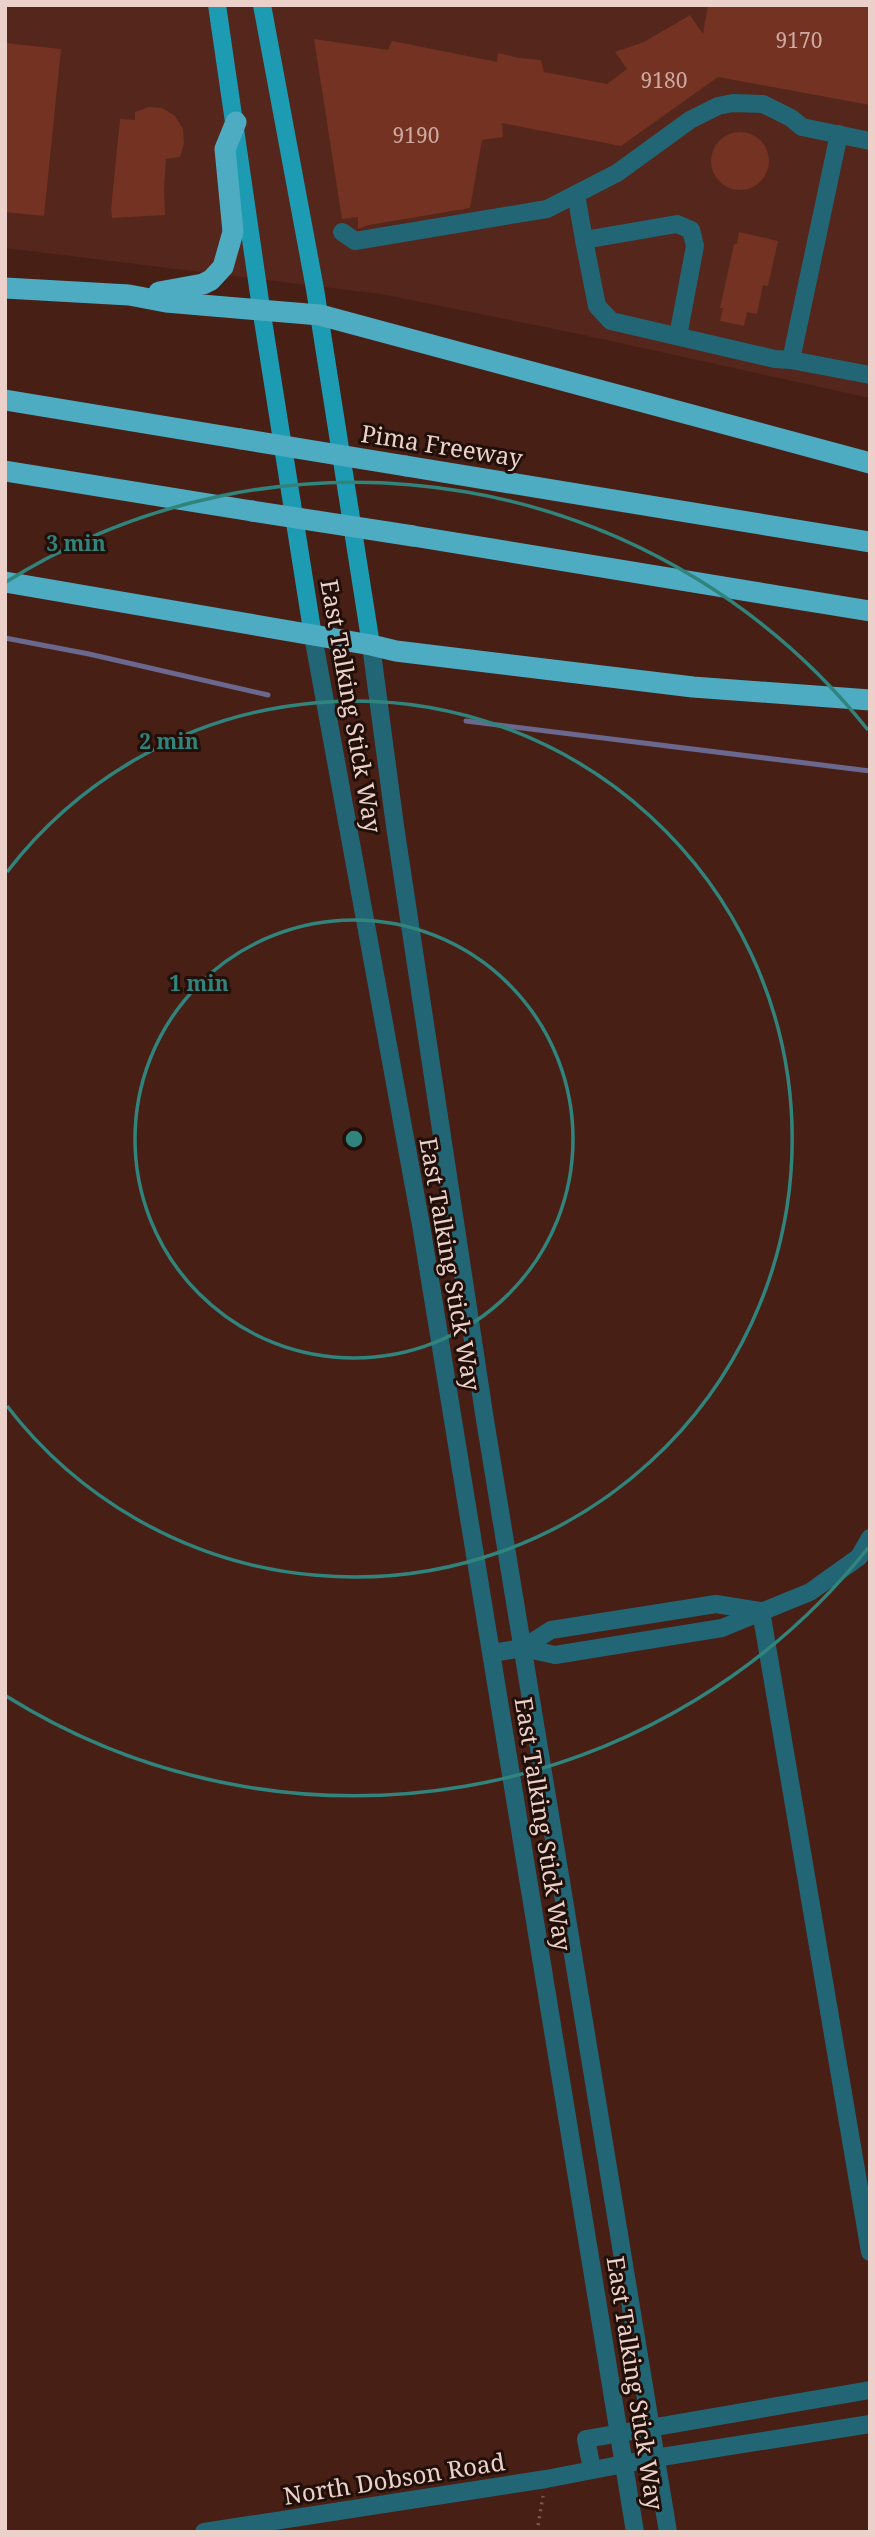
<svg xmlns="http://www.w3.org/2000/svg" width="875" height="2537" viewBox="0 0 875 2537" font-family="'Noto Serif',serif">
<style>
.built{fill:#55261b}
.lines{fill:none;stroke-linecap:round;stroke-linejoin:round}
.stream{stroke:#6a688e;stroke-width:5}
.building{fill:#743222}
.path{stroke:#7d5950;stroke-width:3.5;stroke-dasharray:2 5;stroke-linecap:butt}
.minor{stroke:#226675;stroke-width:18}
.major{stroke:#1d9bb3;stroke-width:18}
.highway{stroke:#4eacc2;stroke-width:21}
.highway-bridge{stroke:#4eacc2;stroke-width:21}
.ring{fill:none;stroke:#30847c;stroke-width:3.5}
.labels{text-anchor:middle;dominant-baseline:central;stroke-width:6;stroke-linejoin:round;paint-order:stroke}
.number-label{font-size:21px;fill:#cea9a0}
.street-label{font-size:24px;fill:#ecd1ca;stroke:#210f0a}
.centre{fill:#30847c;stroke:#210f0a;stroke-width:3.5}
.ring-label{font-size:21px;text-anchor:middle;font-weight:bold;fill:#30847c;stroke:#210f0a;stroke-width:6;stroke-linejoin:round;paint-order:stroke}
</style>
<rect width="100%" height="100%" fill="#471f15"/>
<path class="built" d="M5 5H870V398L574 333 381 294 5 248Z"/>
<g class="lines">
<g class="stream">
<path d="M5 638 89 654 268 695"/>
<path d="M466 721 870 771"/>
</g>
</g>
<g class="building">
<path d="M708 5H870V105L718 77 621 146 502 123 503 137 482 140 470 208 369 225 358 229V217L342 219 314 39 388 50 392 41 497 62 498 53 519 58 541 60 544 72 607 84 627 69 615 52 644 42 690 15 703 34Z"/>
<path d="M5 43 61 49 44 216 5 212Z"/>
<path d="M149 107 162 108 175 116 183 129 184 143 180 157 166 159 164 190 165 215 112 218 111 209 120 119 135 120V112Z"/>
<circle cx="740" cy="161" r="29"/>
<path d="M739 232 778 241 768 286 763 285 757 314 747 312 744 326 720 321 723 308H720L734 244H737Z"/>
</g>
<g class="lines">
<path class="path" d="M537 2532 543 2496"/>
<g class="minor">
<path d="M576 194 584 240"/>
<path d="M342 232 355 241 547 209 617 173 690 120 718 106 733 103 763 104 791 118 802 127 870 141"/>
<path d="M678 336 695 246 691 230 677 224 584 240 597 306 611 321 775 359 791 360 839 134"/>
<path d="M791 360 870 375"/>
<path d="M313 636 421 1225 635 2532"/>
<path d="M371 645 395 826 485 1420 668 2532"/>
<path d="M761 1611 870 2252"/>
<path d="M523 1648 551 1630 716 1604 760 1611"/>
<path d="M492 1653 523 1648 555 1655 722 1628 810 1592 859 1557 870 1538"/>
<path d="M592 2469 586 2439 870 2390"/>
<path d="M204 2532 546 2479 655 2458 870 2424"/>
</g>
<g class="major">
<path d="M217 5 261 308 313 636"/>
<path d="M262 5 315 289 371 645"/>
</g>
<g class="highway">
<path d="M5 288 129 295 166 302 320 315 870 463"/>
<path d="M159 292 203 284 211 280 223 267 233 232 225 149 236 122"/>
<path d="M5 400 241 439"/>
<path d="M406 466 870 542"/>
<path d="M5 471 252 511"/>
<path d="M413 536 870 611"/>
<path d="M5 582 371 645 396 651 693 687 870 700"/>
</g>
<g class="highway-bridge">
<path d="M241 439 406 466"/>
<path d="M252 511 413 536"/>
</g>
</g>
<g class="ring">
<circle cx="354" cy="1139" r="219"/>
<path d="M7 872A438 438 0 1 1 7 1406"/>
<path d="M868 1548A657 657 0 0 1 6 1696M6 582A657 657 0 0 1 868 730"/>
</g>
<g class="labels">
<g class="number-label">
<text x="799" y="40">9170</text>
<text x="664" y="80">9180</text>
<text x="416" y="135">9190</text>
</g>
<g class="street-label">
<text transform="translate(442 445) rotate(9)">Pima Freeway</text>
<text transform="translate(352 706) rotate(80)">East Talking Stick Way</text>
<text transform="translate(451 1264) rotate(80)">East Talking Stick Way</text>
<text transform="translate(544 1824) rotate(81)">East Talking Stick Way</text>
<text transform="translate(636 2383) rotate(81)">East Talking Stick Way</text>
<text transform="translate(394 2478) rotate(-9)">North Dobson Road</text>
</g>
</g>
<circle cx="354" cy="1139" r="10" class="centre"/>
<g class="ring-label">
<text x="76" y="551">3 min</text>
<text x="169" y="749">2 min</text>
<text x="199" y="991">1 min</text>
</g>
<rect width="875" height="2537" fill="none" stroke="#ecd1ca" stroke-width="14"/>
</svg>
